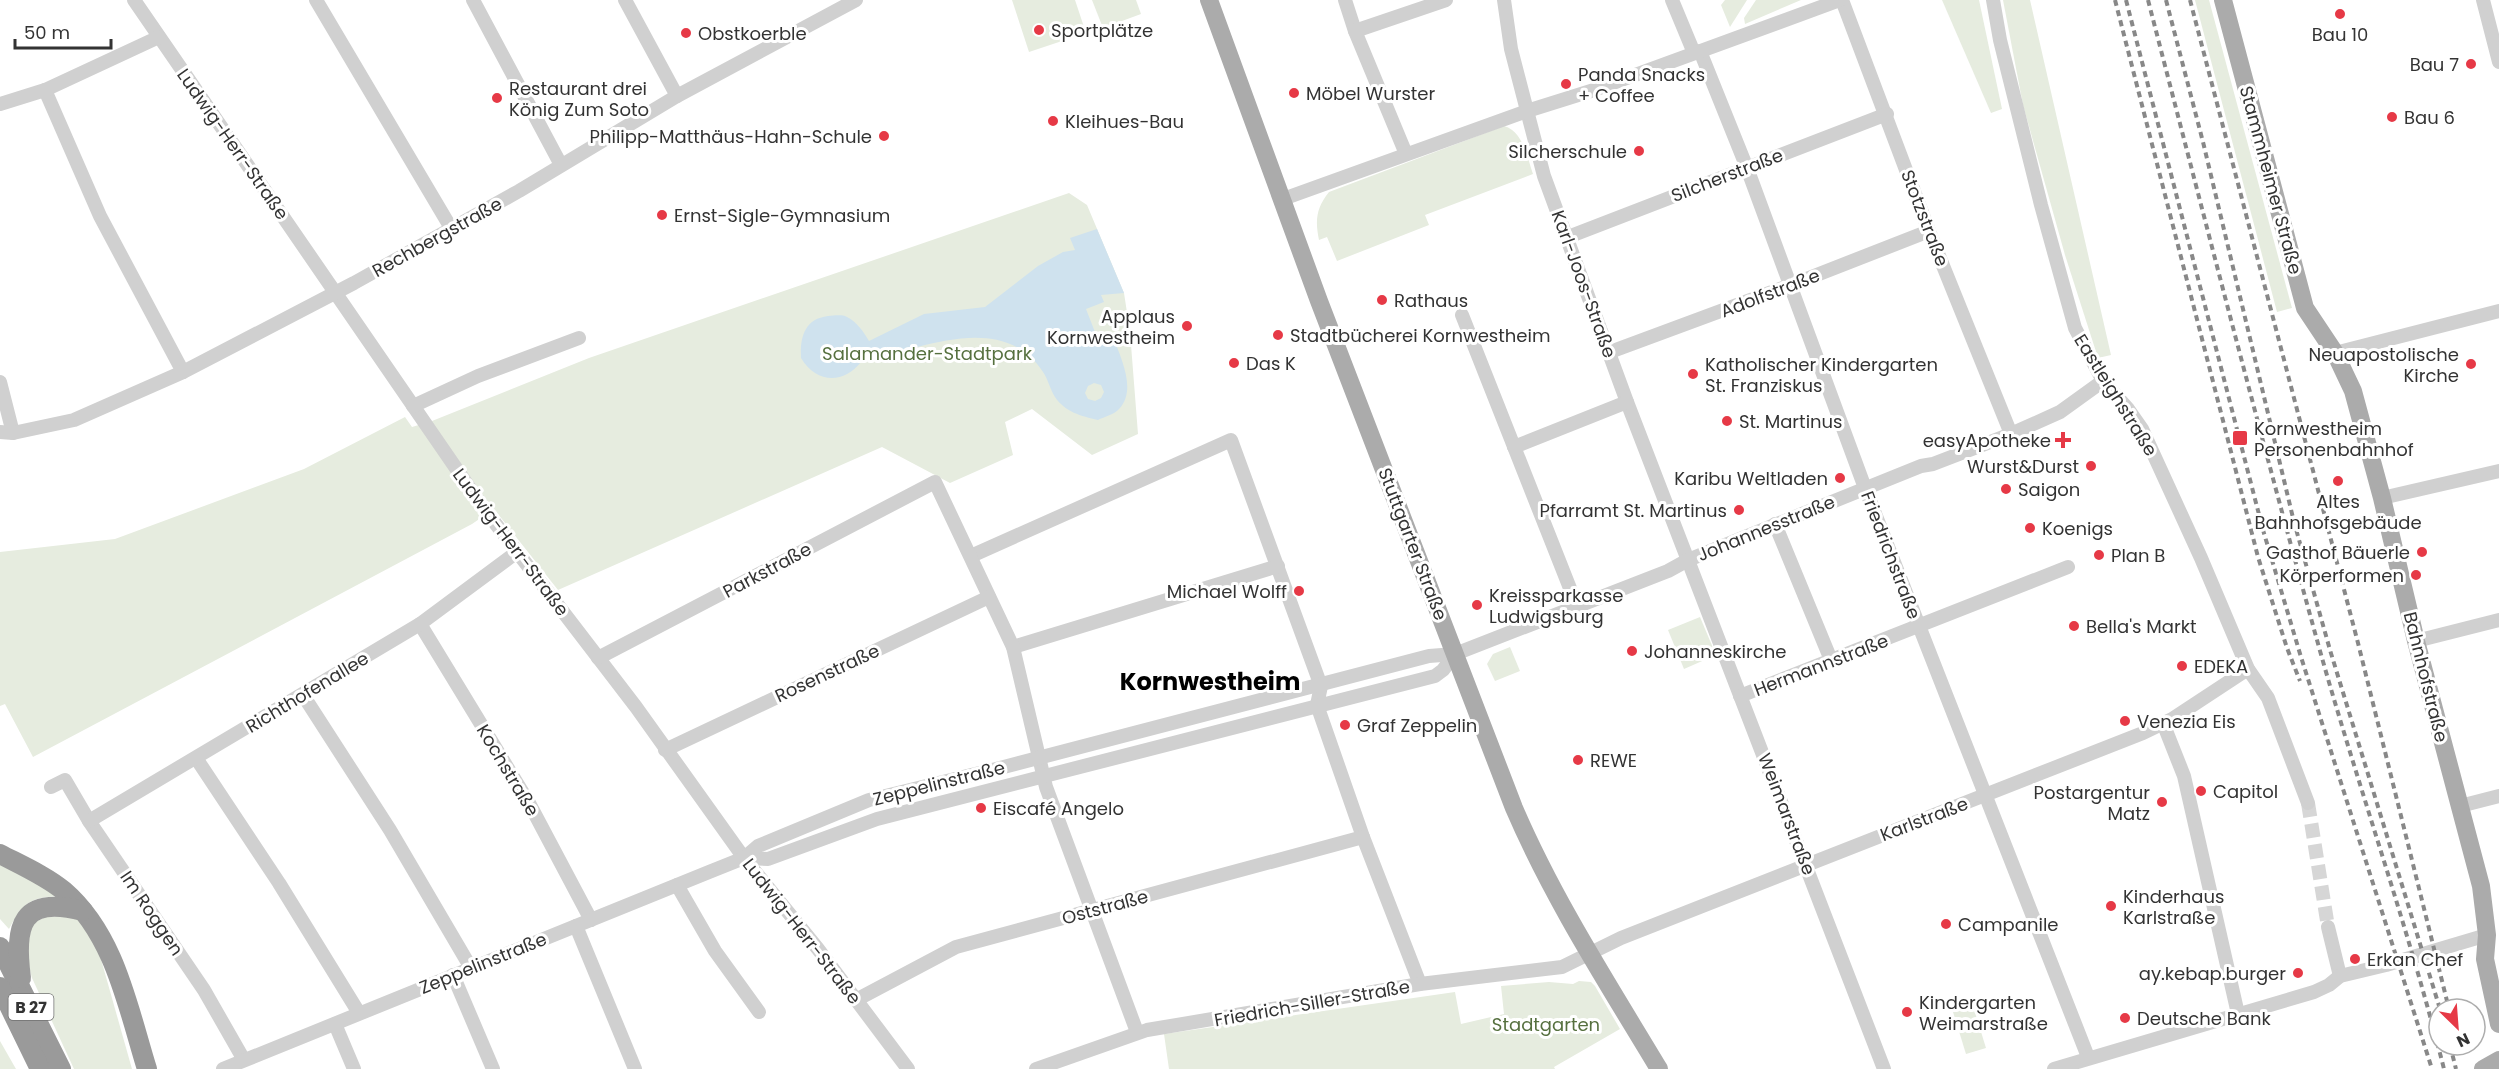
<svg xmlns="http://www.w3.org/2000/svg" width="2499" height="1069" viewBox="0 0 2499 1069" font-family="Poppins,sans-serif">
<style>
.green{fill:#e6ecdf}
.water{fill:#cfe2ee;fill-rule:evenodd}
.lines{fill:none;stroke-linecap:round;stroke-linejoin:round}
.minor-tunnel{stroke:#d6d6d6;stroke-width:14;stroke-dasharray:14 7;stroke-linecap:butt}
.minor{stroke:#d0d0d0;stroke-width:14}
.major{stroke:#ababab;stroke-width:18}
.highway{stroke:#9a9a9a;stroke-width:20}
.rail{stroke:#888;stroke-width:4;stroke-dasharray:6 4.5;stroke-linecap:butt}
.poi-dot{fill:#e63946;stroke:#fff;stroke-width:2}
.labels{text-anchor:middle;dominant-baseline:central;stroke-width:6;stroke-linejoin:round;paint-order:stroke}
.shield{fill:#fff;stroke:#707070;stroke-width:1.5}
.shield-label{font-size:16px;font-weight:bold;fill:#333}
.poi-label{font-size:18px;fill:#333;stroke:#fff;text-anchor:start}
.street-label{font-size:18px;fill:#333;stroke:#fff}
.park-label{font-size:18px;fill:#56703f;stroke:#fff}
.district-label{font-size:24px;font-weight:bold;fill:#000;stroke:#fff}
</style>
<rect width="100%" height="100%" fill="#fff"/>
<g class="green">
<path d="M1012 0H1075L1086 33 1029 52Z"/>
<path d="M1092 0H1136L1141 14 1103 28Z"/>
<path d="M1725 0H1747L1730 27 1721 5Z"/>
<path d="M1756 0H1801L1745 24 1744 18Z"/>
<path d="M1942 0H1979L2002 109 1991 113Z"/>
<path d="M2003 0H2030L2111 355 2098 358 2065 255 2023 105Z"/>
<path d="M2195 0H2209L2292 308 2277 312Z"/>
<path d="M1504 126C1523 131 1527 157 1533 174L1425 215 1429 225 1337 261 1327 237 1319 240C1315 221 1316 208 1329 192Z"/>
<path d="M1069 193 1087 205 1124 293 1130 332 1138 434 1092 455 1032 409 1005 422 1013 455 950 483 882 447 558 590 494 509 472 524 33 757 5 704 0 706V552L115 539 304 469 405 417 412 427 432 421 589 358Z"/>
<path d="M1700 617 1716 655 1684 669 1668 630Z"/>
<path d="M1510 647 1520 671 1495 681 1487 664 1493 654Z"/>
<path d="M0 859 64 896C31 897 25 900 9 929L0 919Z"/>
<path d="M72 915 89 928 97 945 132 1069H74L32 978 25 952 32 924 45 917Z"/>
<path d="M1579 981 1591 982 1595 986 1620 1029 1554 1067 1555 1069H1169L1164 1034 1455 992 1461 1024 1504 1014 1501 986 1549 982 1573 984Z"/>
<path d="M1973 1006 1986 1048 1966 1054 1953 1012Z"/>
<path d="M0 1041 16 1069H0Z"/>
</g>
<path class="water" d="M1097 229 1124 293 1101 295 1104 302 1086 309 1100 345 1114 339C1121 359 1137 390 1119 409 1115 414 1104 417 1098 420 1081 416 1065 412 1055 397 1050 389 1048 379 1043 372 1002 309 918 350 861 362 843 385 816 383 801 358 800 338 804 319 828 316 834 316 841 314 847 317 857 322 863 331 869 341L924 314 985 307 1038 266 1063 252 1075 250 1070 238ZM1094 383 1101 385 1104 392 1101 398 1095 401 1088 399 1085 393 1088 386Z"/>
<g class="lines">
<path class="minor-tunnel" d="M2308 803 2328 927"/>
<g class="minor">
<path d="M134 0 482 506 636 707 744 858 818 949 908 1069"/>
<path d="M316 0 451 228"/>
<path d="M473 0 561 165"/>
<path d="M625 0 677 96"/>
<path d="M1345 0 1355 31 1406 154"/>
<path d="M1504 0 1511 49 1544 176 1627 402 1884 1069"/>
<path d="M1672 0 1694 53"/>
<path d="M1842 0 1929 231 2011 434"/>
<path d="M1993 0 2000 40 2041 205 2075 328 2103 381 2128 409 2142 429 2201 558 2248 669 2268 698 2308 803"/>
<path d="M2483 0 2499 62"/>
<path d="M1355 31 1446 0"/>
<path d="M1700 51 1747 168 1865 488 2088 1057"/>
<path d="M45 90 100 216 183 372"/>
<path d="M0 104 45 90 159 37"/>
<path d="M1283 199 1527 111 1594 90 1840 0"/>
<path d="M1568 237 1887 114"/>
<path d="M1462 315 1577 606"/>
<path d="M1610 352 1791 285 1929 231"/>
<path d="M2335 353 2499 311"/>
<path d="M0 382 13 433"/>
<path d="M413 406 478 376 579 338"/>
<path d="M0 432 13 433 74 420 183 372 354 283 519 191 677 96 856 0"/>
<path d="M1514 447 1627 402"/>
<path d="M2382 498 2499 471"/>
<path d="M1775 524 1831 660"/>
<path d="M971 556 1231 440 1321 686 1317 705 1363 837 1420 984"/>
<path d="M420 624 529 803 591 920"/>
<path d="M2416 641 2499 620"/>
<path d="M1013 647 1278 566"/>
<path d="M598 658 935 482 1013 647 1046 787 1137 1032"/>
<path d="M303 695 390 830 471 968"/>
<path d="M1740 696 2068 567"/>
<path d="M2163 723 2184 776 2238 1014"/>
<path d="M665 750 989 597"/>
<path d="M196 758 279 883 359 1013"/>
<path d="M51 787 65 780 89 821 204 990 244 1060"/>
<path d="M2460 806 2499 796"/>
<path d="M89 821 420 624 517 552"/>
<path d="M744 858 768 859 877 819 1435 676 1443 670 1455 654"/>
<path d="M677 885 715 951 759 1012"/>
<path d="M576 926 635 1069"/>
<path d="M2328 927 2340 976"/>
<path d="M453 975 493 1069"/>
<path d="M856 1000 956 947 1363 837"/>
<path d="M335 1024 354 1069"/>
<path d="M223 1069 709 872 744 858 758 846 869 800 996 769 1429 656 1455 654 1668 571 1688 560 1921 466 1933 464 2011 434 2060 412 2103 381"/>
<path d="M1036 1069 1147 1030 1420 984 1562 967 1621 938 2143 733 2172 719 2248 669"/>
<path d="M2054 1069 2314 992 2329 985 2340 976 2386 965 2487 935"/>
</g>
<g class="major">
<path d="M1209 0 1319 301 1514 808C1553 899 1608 984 1659 1069"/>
<path d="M2223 0 2305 308 2335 353 2353 391 2382 498 2416 641 2481 886 2487 935 2485 959 2499 1024"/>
<path d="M2483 1069 2499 1060"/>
</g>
<g class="highway">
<path d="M0 854C21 865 46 876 64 891 115 935 128 1008 147 1069"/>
<path d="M0 947 61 1069"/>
<path d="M21 978C14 925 21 895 83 911"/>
<path d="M0 987 40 1069"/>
</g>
<g class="rail">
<path d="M2115 0 2258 557 2287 648 2300 681"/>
<path d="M2126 0 2263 530 2301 657 2432 1069"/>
<path d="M2148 0C2205 220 2261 439 2322 658 2361 795 2409 930 2444 1069"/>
<path d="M2166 0 2203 142 2294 522 2330 650 2440 1009"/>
<path d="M2190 0 2358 643 2449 1009"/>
<path d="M2450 1045 2456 1069"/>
</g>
</g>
<g class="poi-dot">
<circle cx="2340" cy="14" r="6"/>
<circle cx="1039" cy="30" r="6"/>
<circle cx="686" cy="33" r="6"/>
<circle cx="2471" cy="64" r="6"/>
<circle cx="1566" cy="84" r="6"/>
<circle cx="1294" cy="93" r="6"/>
<circle cx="497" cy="98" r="6"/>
<circle cx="2392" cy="117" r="6"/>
<circle cx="1053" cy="121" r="6"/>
<circle cx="884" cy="136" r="6"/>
<circle cx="1639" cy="151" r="6"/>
<circle cx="662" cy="215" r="6"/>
<circle cx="1382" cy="300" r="6"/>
<circle cx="1187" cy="326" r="6"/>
<circle cx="1278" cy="335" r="6"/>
<circle cx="1234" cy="363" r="6"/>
<circle cx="2471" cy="364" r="6"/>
<circle cx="1693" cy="374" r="6"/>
<circle cx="1727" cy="421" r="6"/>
<rect x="2232" y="430" width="16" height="16" rx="3"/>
<path d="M2060 431h6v6h6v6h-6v6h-6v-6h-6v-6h6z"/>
<circle cx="2091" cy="466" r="6"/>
<circle cx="1840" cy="478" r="6"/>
<circle cx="2338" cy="481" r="6"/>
<circle cx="2006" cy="489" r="6"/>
<circle cx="1739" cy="510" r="6"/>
<circle cx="2030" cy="528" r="6"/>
<circle cx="2422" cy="552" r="6"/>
<circle cx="2099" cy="555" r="6"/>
<circle cx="2416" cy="575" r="6"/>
<circle cx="1299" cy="591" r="6"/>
<circle cx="1477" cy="605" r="6"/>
<circle cx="2074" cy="626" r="6"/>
<circle cx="1632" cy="651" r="6"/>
<circle cx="2182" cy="666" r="6"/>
<circle cx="2125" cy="721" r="6"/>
<circle cx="1345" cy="725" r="6"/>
<circle cx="1578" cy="760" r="6"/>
<circle cx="2201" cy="791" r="6"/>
<circle cx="2162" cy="802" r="6"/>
<circle cx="981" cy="808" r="6"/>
<circle cx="2111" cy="906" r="6"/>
<circle cx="1946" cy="924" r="6"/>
<circle cx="2355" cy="959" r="6"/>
<circle cx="2298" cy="973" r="6"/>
<circle cx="1907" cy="1012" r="6"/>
<circle cx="2125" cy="1018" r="6"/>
</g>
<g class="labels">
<rect class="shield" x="8.5" y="994" width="45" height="26" rx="4.5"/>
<g class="shield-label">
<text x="31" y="1007">B 27</text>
</g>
<g class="poi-label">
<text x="1051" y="30">Sportplätze</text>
<text x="698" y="33">Obstkoerble</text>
<text x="2340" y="34" text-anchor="middle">Bau 10</text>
<text x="2459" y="64" text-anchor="end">Bau 7</text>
<text x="1578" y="74">Panda Snacks<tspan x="1578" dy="21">+ Coffee</tspan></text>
<text x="509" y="88">Restaurant drei<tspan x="509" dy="21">König Zum Soto</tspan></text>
<text x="1306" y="93">Möbel Wurster</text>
<text x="2404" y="117">Bau 6</text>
<text x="1065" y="121">Kleihues-Bau</text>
<text x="872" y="136" text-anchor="end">Philipp-Matthäus-Hahn-Schule</text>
<text x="1627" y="151" text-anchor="end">Silcherschule</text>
<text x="674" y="215">Ernst-Sigle-Gymnasium</text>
<text x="1394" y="300">Rathaus</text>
<text x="1175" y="316" text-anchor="end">Applaus<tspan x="1175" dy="21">Kornwestheim</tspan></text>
<text x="1290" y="335">Stadtbücherei Kornwestheim</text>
<text x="2459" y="354" text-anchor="end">Neuapostolische<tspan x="2459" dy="21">Kirche</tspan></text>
<text x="1246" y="363">Das K</text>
<text x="1705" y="364">Katholischer Kindergarten<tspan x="1705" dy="21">St. Franziskus</tspan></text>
<text x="1739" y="421">St. Martinus</text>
<text x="2254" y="428">Kornwestheim<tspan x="2254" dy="21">Personenbahnhof</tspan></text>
<text x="2051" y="440" text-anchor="end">easyApotheke</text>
<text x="2079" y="466" text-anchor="end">Wurst&amp;Durst</text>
<text x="1828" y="478" text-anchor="end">Karibu Weltladen</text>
<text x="2018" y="489">Saigon</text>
<text x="2338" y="501" text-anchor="middle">Altes<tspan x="2338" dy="21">Bahnhofsgebäude</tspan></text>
<text x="1727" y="510" text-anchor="end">Pfarramt St. Martinus</text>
<text x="2042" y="528">Koenigs</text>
<text x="2410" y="552" text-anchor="end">Gasthof Bäuerle</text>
<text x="2111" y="555">Plan B</text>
<text x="2404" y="575" text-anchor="end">Körperformen</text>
<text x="1287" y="591" text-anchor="end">Michael Wolff</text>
<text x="1489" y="595">Kreissparkasse<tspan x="1489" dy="21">Ludwigsburg</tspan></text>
<text x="2086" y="626">Bella's Markt</text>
<text x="1644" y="651">Johanneskirche</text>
<text x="2194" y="666">EDEKA</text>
<text x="2137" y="721">Venezia Eis</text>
<text x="1357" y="725">Graf Zeppelin</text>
<text x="1590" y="760">REWE</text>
<text x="2213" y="791">Capitol</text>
<text x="2150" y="792" text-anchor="end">Postargentur<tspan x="2150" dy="21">Matz</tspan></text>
<text x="993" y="808">Eiscafé Angelo</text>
<text x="2123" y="896">Kinderhaus<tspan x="2123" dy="21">Karlstraße</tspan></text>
<text x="1958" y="924">Campanile</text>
<text x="2367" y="959">Erkan Chef</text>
<text x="2286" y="973" text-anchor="end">ay.kebap.burger</text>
<text x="1919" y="1002">Kindergarten<tspan x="1919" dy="21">Weimarstraße</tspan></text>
<text x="2137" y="1018">Deutsche Bank</text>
</g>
<g class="street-label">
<text transform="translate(233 144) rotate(55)">Ludwig-Herr-Straße</text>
<text transform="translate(1727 175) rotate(-21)">Silcherstraße</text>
<text transform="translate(2271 180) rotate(75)">Stammheimer Straße</text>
<text transform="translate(1925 218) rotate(69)">Stotzstraße</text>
<text transform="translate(437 237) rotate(-29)">Rechbergstraße</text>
<text transform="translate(1584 284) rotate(70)">Karl-Joos-Straße</text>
<text transform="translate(1770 293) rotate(-21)">Adolfstraße</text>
<text transform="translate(2116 395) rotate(58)">Eastleighstraße</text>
<text transform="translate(1766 528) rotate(-22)">Johannesstraße</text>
<text transform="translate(511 542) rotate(53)">Ludwig-Herr-Straße</text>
<text transform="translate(1413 544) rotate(69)">Stuttgarter Straße</text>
<text transform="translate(1891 555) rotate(69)">Friedrichstraße</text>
<text transform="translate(767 570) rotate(-28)">Parkstraße</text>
<text transform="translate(1821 665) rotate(-21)">Hermannstraße</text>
<text transform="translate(827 673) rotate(-25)">Rosenstraße</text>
<text transform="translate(2426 677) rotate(76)">Bahnhofstraße</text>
<text transform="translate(307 692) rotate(-31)">Richthofenallee</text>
<text transform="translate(508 770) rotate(59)">Kochstraße</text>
<text transform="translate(939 783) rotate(-14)">Zeppelinstraße</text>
<text transform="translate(1787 814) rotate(69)">Weimarstraße</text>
<text transform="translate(1924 819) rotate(-21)">Karlstraße</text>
<text transform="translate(1105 907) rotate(-15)">Oststraße</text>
<text transform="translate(152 913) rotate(56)">Im Roggen</text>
<text transform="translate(802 931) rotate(52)">Ludwig-Herr-Straße</text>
<text transform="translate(483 963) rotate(-22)">Zeppelinstraße</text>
<text transform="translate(1312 1003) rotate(-10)">Friedrich-Siller-Straße</text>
</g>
<g class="park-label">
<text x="927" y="353">Salamander-Stadtpark</text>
<text x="1546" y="1024">Stadtgarten</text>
</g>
<g class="district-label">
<text x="1210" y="681">Kornwestheim</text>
</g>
</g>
<g transform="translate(2457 1027) rotate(155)"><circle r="28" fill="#ffffff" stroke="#adadad" stroke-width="1.5"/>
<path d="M0-4.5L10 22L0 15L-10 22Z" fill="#e63946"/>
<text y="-9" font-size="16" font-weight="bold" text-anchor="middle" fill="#333333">N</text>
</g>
<path d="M15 39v9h96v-9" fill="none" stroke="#333333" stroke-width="3"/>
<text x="24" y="39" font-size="18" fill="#333333" stroke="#ffffff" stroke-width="4.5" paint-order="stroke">50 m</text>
</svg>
